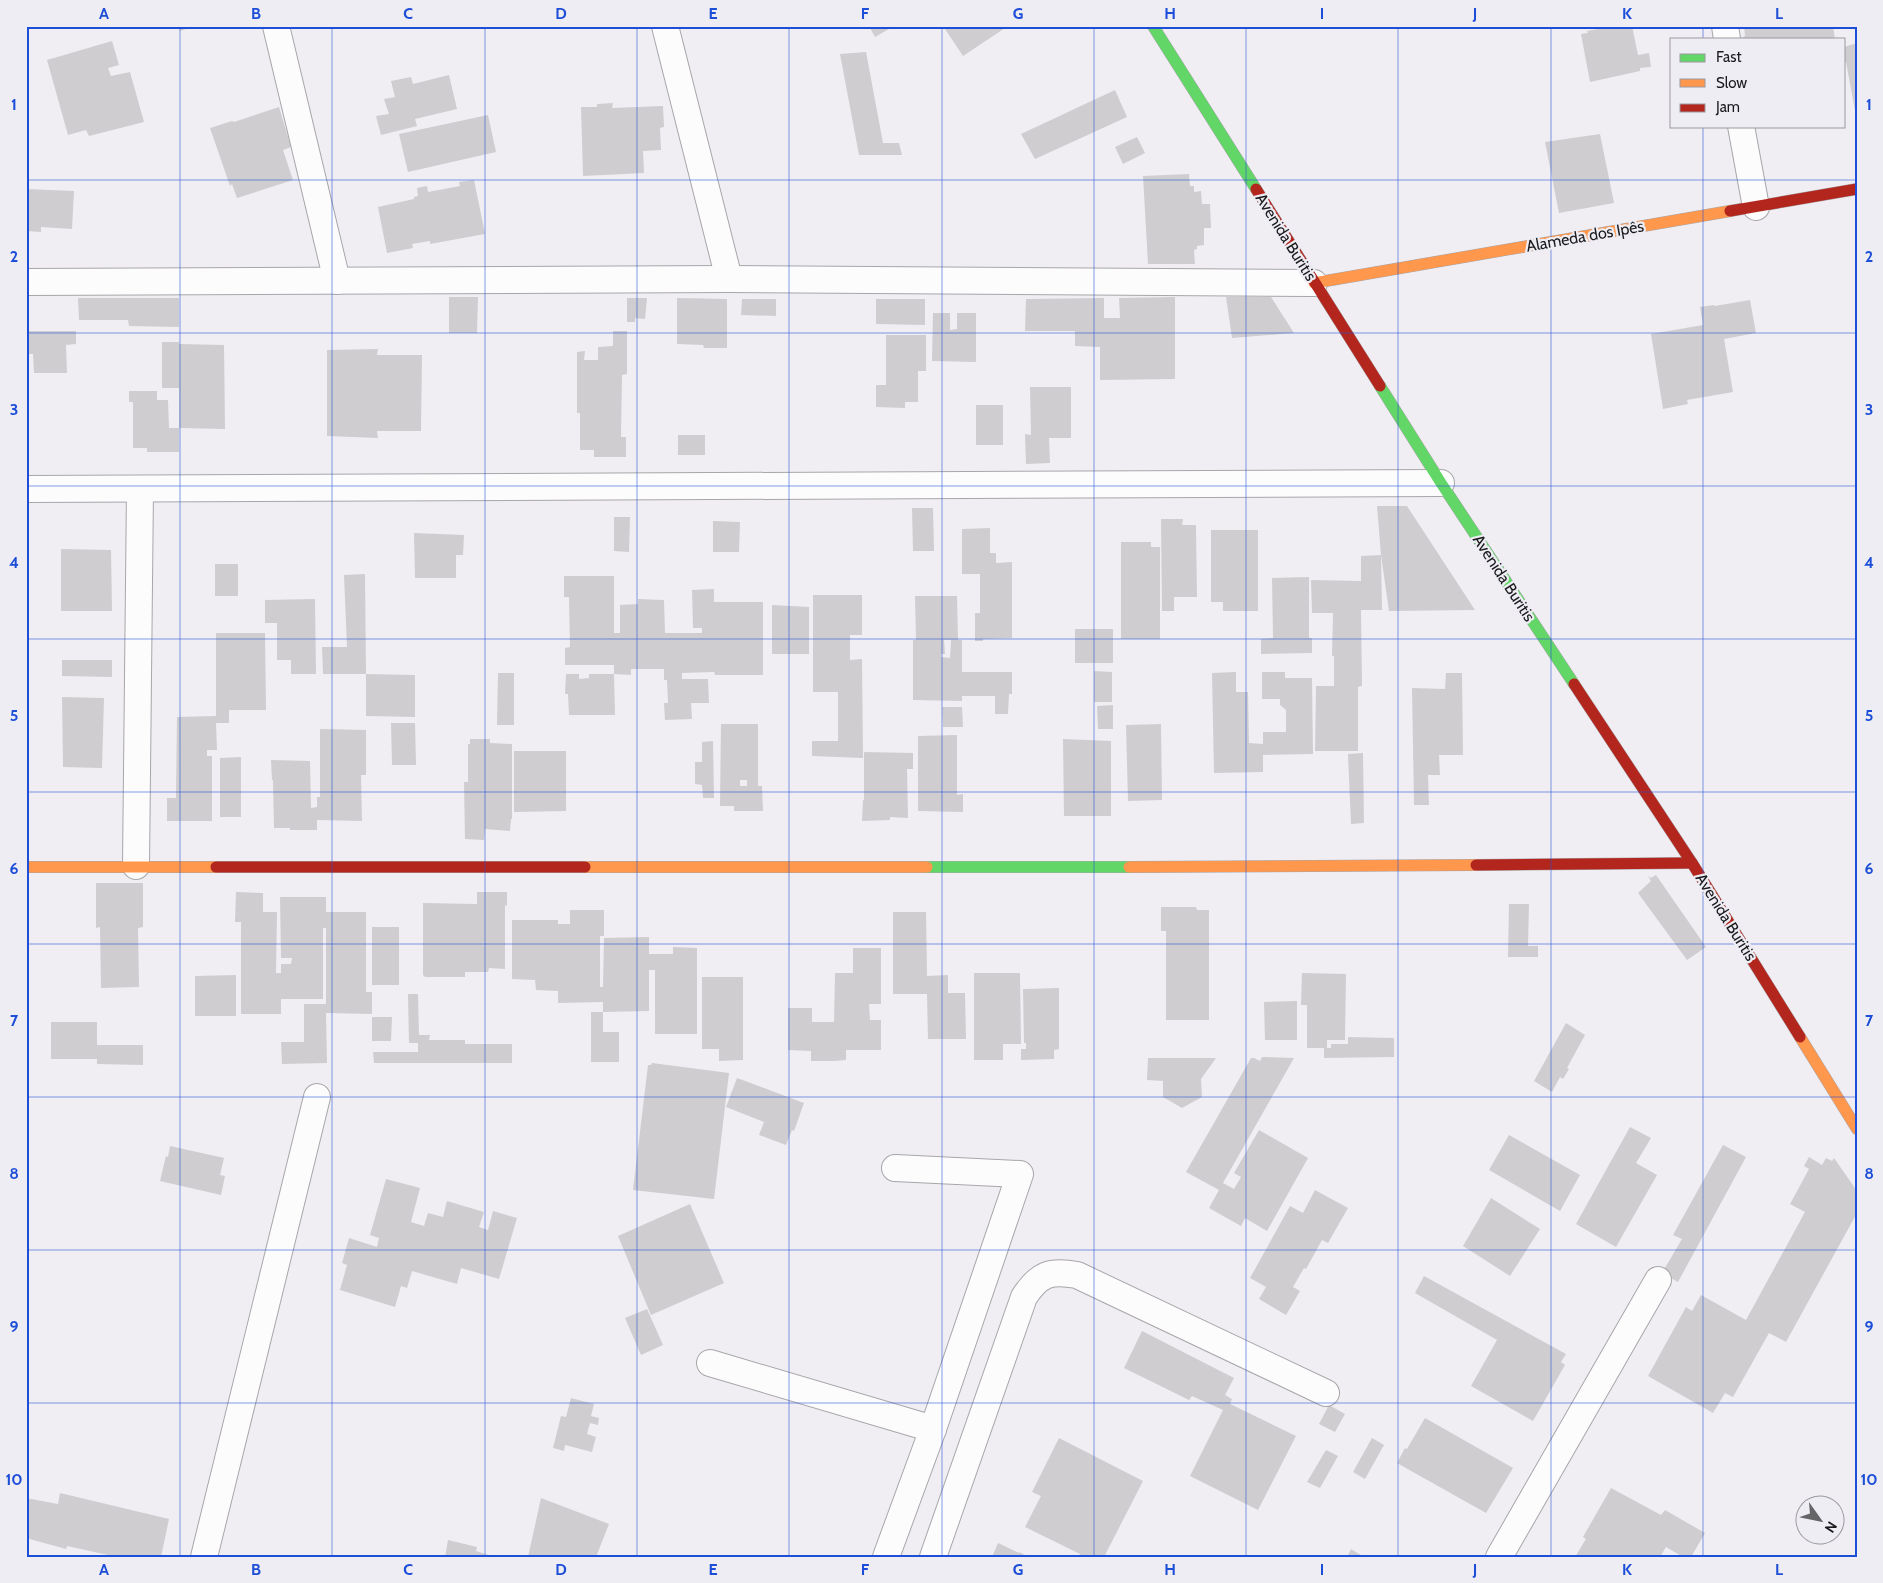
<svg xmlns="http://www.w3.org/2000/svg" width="1883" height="1583" viewBox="0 0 1883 1583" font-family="Cabin,sans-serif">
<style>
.building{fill:#cfcdd0;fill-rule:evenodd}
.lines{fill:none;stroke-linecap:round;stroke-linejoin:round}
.street-casing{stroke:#a7a6a9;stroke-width:28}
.fast-casing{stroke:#a7a6a9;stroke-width:12}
.slow-casing{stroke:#a7a6a9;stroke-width:12}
.jam-casing{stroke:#a7a6a9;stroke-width:12}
.street{stroke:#fdfcfd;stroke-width:26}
.fast{stroke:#63d668;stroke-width:11}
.slow{stroke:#ff974d;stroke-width:11}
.jam{stroke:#b3261e;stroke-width:11}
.grid{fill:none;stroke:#1d4ed8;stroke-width:1;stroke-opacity:0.55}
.labels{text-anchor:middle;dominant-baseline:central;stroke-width:4.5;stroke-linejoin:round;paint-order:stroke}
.street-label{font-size:16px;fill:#1a1a1c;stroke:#efedf4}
.neatline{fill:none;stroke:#1d4ed8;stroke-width:2}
.grid-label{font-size:16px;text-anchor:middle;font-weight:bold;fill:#1d4ed8}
</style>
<rect width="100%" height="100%" fill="#f0eef3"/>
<g class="building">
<path d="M178 26H192V27L180 31Z"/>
<path d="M869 26H894L875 37Z"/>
<path d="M943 26H1004L1005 28 963 56Z"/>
<path d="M1614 26H1632L1638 55 1649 53 1651 67 1640 68V71L1590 82 1581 34 1588 33 1587 31Z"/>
<path d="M1744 26H1833L1835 39H1743V37L1745 36Z"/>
<path d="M112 41 119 65 108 68 111 76 130 72 144 122 89 136 86 130 68 135 47 60Z"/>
<path d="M1857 43V116H1856L1846 62H1844V47Z"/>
<path d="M866 52 883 143H899L902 155H859L840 54Z"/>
<path d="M449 75 457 109 415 119 417 126 381 135 376 116 389 114 384 99 395 97 391 81 411 77 413 84Z"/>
<path d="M1115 90 1127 117 1035 159 1021 134Z"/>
<path d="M613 103 612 108 663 106 664 127 660 128 661 150 643 151 644 173 583 176 581 107H597V104Z"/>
<path d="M279 107 291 147 283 150 293 180 237 198 232 184 230 186 210 128 232 121 234 122Z"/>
<path d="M488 115 496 152 408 172 399 134Z"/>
<path d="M1600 134 1614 203 1559 213 1545 142Z"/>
<path d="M1137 137 1145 153 1123 164 1115 147Z"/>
<path d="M1189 174 1190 186H1194V192L1201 191 1202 204H1210L1211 228H1204V245L1197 246V249L1194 250 1195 264H1148L1143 176Z"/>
<path d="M474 180 485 234 430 244V241L412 244 413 248 387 253 378 207 414 199V197L418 196 417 188 427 186 428 192 460 186 459 182Z"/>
<path d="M26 189 74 191 72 229 41 227V232L26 231Z"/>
<path d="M449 297H478L477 333H449Z"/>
<path d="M1175 297V379L1100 380V347L1075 346V331H1025L1026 299 1104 298V318H1120L1119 298Z"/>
<path d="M1226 297H1271L1294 333 1232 338Z"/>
<path d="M78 298H179V327L129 326 128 320H79Z"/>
<path d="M627 298H647L645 319 635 318V322H627Z"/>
<path d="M677 298 727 299V348H704L703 345 677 344Z"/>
<path d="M742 299H776V316L741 315Z"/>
<path d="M876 299H925V325L876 324Z"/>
<path d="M1750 300 1756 333 1724 339 1733 392 1687 400 1688 404 1663 409 1651 334 1703 325 1700 307 1714 305 1715 306Z"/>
<path d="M933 313H950V330L957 329V313H976V362L932 361Z"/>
<path d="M29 331H76V344L66 345 67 373H34L33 354H29Z"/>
<path d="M613 331H627V374L622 375 621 437H626V457H594V450H580V413H577V352L585 351 584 360H598V347L613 346Z"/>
<path d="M886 335H926V371H918V402H905V408L876 407V385H886Z"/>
<path d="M162 342H179V344L224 345 225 429 179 428V388H162Z"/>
<path d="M378 349 377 355H422L421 431H377L378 438 327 436V350Z"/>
<path d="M1030 387H1071V438H1049L1050 463 1026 464 1025 434 1031 435Z"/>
<path d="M129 391H157V400H168L169 428H179V452H147V448H133V402H129Z"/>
<rect x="976" y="405" width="27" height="40"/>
<rect x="678" y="435" width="27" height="20"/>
<path d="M1377 506H1407L1475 610 1389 611 1381 555 1382 610H1361L1362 686 1358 687V751H1315L1316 686H1334V656H1332L1333 613H1312L1311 580 1361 581V556L1381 555Z"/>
<path d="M912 508H933L934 551H913Z"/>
<path d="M614 517H630L629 552 614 551Z"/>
<path d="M1161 519H1183L1182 525H1196L1197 597H1174V611H1162Z"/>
<path d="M713 521 740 522 739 552H713Z"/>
<path d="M990 528V553H996V563L1012 562V638L983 639V641H975V613H980V574H962V529Z"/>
<path d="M1211 530H1258V611H1223V602H1211Z"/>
<path d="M414 533 464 535 463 555H456V578H415Z"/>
<path d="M1121 542H1151V547H1160V639H1121Z"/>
<path d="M61 549 111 550 112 611H61Z"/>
<rect x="215" y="564" width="23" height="32"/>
<path d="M365 574 366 674 415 675V717L366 716V674H323L322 647H347L344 575Z"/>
<path d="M564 576H614V633H620V605L638 604V599L664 600 665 633H702V628H693L692 590 714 589V602H763V675H715L714 672 682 673V679H708L709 703H691L692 719 665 720 664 703H668L667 680H664V669H631V675L614 674V665H565V648L570 647 569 597H564Z"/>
<path d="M1309 577V638H1312V653L1261 654V639L1273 638 1272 578Z"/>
<path d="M813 595H862V635H850V660L862 659 863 758 812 756V741H838V692H813Z"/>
<path d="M915 596H957L958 640H962V672H1012V694H1009L1008 714H995V696H962V701L913 700V640H916ZM944 640H951L950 658 941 657V654H945Z"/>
<path d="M315 599 316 674H291V660H277V623H265V600Z"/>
<path d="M772 605 809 607V654H772Z"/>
<rect x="1075" y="629" width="38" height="34"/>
<path d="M216 633H265L266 710H229V723H216L217 750H207V756H212V821H167V798H176L177 717 216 716Z"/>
<path d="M62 660H112V677L62 676Z"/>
<path d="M1094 671 1112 672V702H1094Z"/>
<path d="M1236 672V692H1248L1249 743 1263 744V732H1286V710L1280 705V699H1262V672H1285V678H1312L1313 754 1263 755V772L1214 773 1212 673Z"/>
<path d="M498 673H514V725H497Z"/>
<path d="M1446 673H1462L1463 755H1439L1440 775H1428L1429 805H1414L1412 688 1445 689Z"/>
<path d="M566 674H579V679L589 678V674H614L615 715H569L568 694H565Z"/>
<path d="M62 697 104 698 102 768 63 767Z"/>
<path d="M1113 705V729H1098L1097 706Z"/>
<path d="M942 707H962L963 727H943Z"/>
<path d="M391 723H415L416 765H392Z"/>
<path d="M721 724H758V786H762L763 811H734V806H720ZM740 780H747V786H740Z"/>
<path d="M1161 724 1162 800 1128 801 1126 725Z"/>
<path d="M320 729 366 730V775H361L362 821 317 820V830H290V828H274L273 780H272L271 760 310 761 311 808 317 807V797H320Z"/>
<path d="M957 735V795L963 794V812L918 811V736Z"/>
<path d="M470 739H490V743L512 744V819H511L510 831 485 829 484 840 465 839 464 782H468V744H470Z"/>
<path d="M1063 739 1111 741V816H1064Z"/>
<path d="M713 741 714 798H703L702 785 695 784V762H702V742Z"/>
<path d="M514 751H566V811L514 812Z"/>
<path d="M864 752 913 753V769H907L908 818 890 817V820L862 821 863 800H864Z"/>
<path d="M1363 753 1364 823 1351 824 1348 754Z"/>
<path d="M241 757V817H220V758Z"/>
<path d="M1656 875 1706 947 1687 960 1638 893 1651 881 1648 876 1651 878Z"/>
<path d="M96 883H143V927L138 928 139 987 101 988 100 927 96 928Z"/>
<path d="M236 892 263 893V912H277L276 973H281V964H291L292 958H281L280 897H326V912H366V992H372V1014L326 1013 327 1063 282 1064 281 1042H304V1004H326V928H323V999H281V1014H241V922H235Z"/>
<path d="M477 892H507V906L505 905V969L489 968 488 972H465V977H425L423 975V903L477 904Z"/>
<path d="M1509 904H1529L1528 946H1538V957H1508Z"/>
<path d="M1161 907H1196L1197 910H1209V1020H1166V931H1161Z"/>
<path d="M570 910H604V936H600V987H603L604 938 649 937V954H673V947L697 948V1034H655V970H649V1011L603 1012V1002L558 1003V991L536 990 535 980 512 979V920H558V924H570Z"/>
<path d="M893 912H926L927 976 948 975V993H965L966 1039H928L927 994H893Z"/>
<rect x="372" y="927" width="27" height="58"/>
<path d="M853 948H881V1004H869L870 1020H881V1050H846V1060L834 1061H811V1051L788 1050V1008H812V1022H834L835 973H853Z"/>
<path d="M974 973H1020L1021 1044H1003V1060H974Z"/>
<path d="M1302 973 1346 974 1345 1040H1327V1048H1331V1044H1348V1037L1394 1038V1057L1324 1058V1048H1307V1005H1301Z"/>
<path d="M236 975V1016H195V976Z"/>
<path d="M702 977H743V1060L719 1061V1049H702Z"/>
<path d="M1059 988V1049L1054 1050V1059L1021 1060V1049H1026V1043H1024L1023 989Z"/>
<path d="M408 994H418L419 1035H430L429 1040H465V1044H512V1063H374L373 1052H418V1043H409Z"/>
<path d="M1297 1001V1040H1265L1264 1002Z"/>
<path d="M591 1012H603V1032H619V1062H591Z"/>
<path d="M372 1017H392L391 1041H372Z"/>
<path d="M51 1022H97V1045H143V1065L97 1064V1059H51Z"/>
<path d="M1566 1023 1585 1035 1567 1068 1569 1069 1563 1079 1560 1077 1552 1092 1534 1081Z"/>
<path d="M1262 1057 1294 1058 1223 1183 1234 1189 1241 1177 1234 1173 1259 1130 1308 1158 1267 1231 1245 1218 1241 1226 1209 1208 1219 1190 1186 1172 1251 1058H1254L1260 1061Z"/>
<path d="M1148 1058H1216L1201 1079 1202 1097 1182 1108 1163 1097V1081L1147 1080Z"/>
<path d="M652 1063 729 1073 714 1199 633 1190 648 1065H651Z"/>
<path d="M737 1078 804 1103 794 1131 792 1130 786 1145 759 1135 764 1122 726 1107Z"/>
<path d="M1630 1127 1651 1138 1636 1163 1657 1175 1616 1247 1576 1224Z"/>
<path d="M1509 1135 1580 1175 1560 1211 1489 1170Z"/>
<path d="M1723 1145 1746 1157 1678 1282 1662 1273 1682 1239 1673 1235Z"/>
<path d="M170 1146 224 1158 220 1175 225 1176 221 1195 160 1181 166 1156 168 1157Z"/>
<path d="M1809 1157 1822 1165 1826 1158 1832 1161 1834 1158 1857 1191V1213L1786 1342 1769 1333 1733 1397 1725 1393 1713 1413 1648 1376 1686 1307 1692 1311 1701 1295 1746 1320 1805 1212 1790 1204 1809 1169 1804 1166Z"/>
<path d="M386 1179 420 1188 411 1222 424 1226 428 1213 443 1217 447 1201 484 1212 479 1227 488 1230 493 1211 517 1218 499 1279 461 1268 457 1284 412 1271 407 1288 401 1286 395 1307 340 1290 347 1265 342 1263 349 1238 377 1247 379 1238 370 1235Z"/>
<path d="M1315 1190 1348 1208 1328 1243 1322 1240 1306 1269 1304 1268 1293 1287 1300 1291 1286 1315 1259 1299 1266 1287 1250 1278 1290 1206 1303 1213Z"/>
<path d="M1491 1198 1540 1229 1510 1276 1463 1246Z"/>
<path d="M690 1204 724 1283 651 1315 618 1236Z"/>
<path d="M1424 1276 1566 1354 1561 1362 1565 1365 1533 1421 1471 1386 1497 1340 1415 1293Z"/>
<path d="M647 1309 663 1345 641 1355 625 1318Z"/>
<path d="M1142 1331 1234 1378 1225 1395 1232 1399 1230 1404 1296 1436 1258 1510 1190 1476 1223 1410 1192 1396 1189 1400 1124 1368Z"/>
<path d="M571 1398 594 1404 591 1416 599 1418 598 1425 590 1423 587 1434 596 1437 592 1452 565 1445 564 1451 553 1448 561 1416 566 1417Z"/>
<path d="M1329 1405 1345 1414 1335 1432 1319 1424Z"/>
<path d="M1425 1418 1513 1468 1486 1513 1397 1463 1405 1448 1407 1449Z"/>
<path d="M1059 1438 1143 1481 1104 1557H1078L1080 1554 1025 1527 1041 1496 1032 1492Z"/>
<path d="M1372 1438 1384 1445 1365 1479 1353 1472Z"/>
<path d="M1326 1450 1338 1456 1320 1488 1307 1482Z"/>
<path d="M1611 1488 1661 1515 1665 1510 1705 1533 1691 1557H1683L1666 1547 1660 1557H1575L1586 1539 1583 1537Z"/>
<path d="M60 1493 169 1519 161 1557H117L67 1546 66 1549 26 1538V1498L58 1504Z"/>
<path d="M541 1498 609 1524 596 1557H528Z"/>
<path d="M448 1540 477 1547 476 1551 495 1557H445Z"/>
<path d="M998 1543 1019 1553V1552L1029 1557H992Z"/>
<path d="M1351 1549 1364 1557H1347Z"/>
</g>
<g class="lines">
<g class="street-casing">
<g id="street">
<path d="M276 26 337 281"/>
<path d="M665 26 729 279"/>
<path d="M1725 26 1727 39"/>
<path d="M1741 126 1756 207"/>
<path d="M26 282 729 279 1314 283"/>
<path d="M26 489 1441 483"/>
<path d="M136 866 140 489"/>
<path d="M710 1363 933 1429"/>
<path d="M204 1557 317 1097"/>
<path d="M886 1557 933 1429 1020 1174 895 1168"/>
<path d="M933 1557 1024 1297C1039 1274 1050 1270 1077 1275L1326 1393"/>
<path d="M1499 1557 1658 1280"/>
</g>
</g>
<g class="fast-casing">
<g id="fast">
<path d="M1153 26 1256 189"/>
<path d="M1380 386 1441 483 1574 684"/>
<path d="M927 867H1129"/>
</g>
</g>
<g class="slow-casing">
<g id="slow">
<path d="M1314 283 1730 211"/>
<path d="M26 867H216"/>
<path d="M585 867H927"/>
<path d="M1129 867 1476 865"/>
<path d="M1800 1037 1857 1129"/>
</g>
</g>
<g class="jam-casing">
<g id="jam">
<path d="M1256 189 1380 386"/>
<path d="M1730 211 1857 189"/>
<path d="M1574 684 1692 863 1800 1037"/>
<path d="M1476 865 1692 863"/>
<path d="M216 867H585"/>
</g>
</g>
<use href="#street" class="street"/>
<use href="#fast" class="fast"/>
<use href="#slow" class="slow"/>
<use href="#jam" class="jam"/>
</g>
<path class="grid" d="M180 26V1557M332 26V1557M485 26V1557M637 26V1557M789 26V1557M942 26V1557M1094 26V1557M1246 26V1557M1398 26V1557M1551 26V1557M1703 26V39M1703 126V1557M26 180H1857M26 333H1857M26 486H1857M26 639H1857M26 792H1857M26 944H1857M26 1097H1857M26 1250H1857M26 1403H1857"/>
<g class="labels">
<g class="street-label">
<text transform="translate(1585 236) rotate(-10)">Alameda dos Ipês</text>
<text transform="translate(1286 237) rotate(58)">Avenida Buritis</text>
<text transform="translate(1504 578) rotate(57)">Avenida Buritis</text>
<text transform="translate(1726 917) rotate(58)">Avenida Buritis</text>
</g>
</g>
<rect width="1883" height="1583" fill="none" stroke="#efedf4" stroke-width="55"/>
<rect x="1670" y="38" width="175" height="90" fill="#efedf4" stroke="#9a999e"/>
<rect x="1680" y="54" width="25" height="8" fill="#63d668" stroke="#9a999e"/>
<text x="1716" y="62" font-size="15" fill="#1a1a1c">Fast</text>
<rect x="1680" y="79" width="25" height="8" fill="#ff974d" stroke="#9a999e"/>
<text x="1716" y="88" font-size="15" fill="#1a1a1c">Slow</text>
<rect x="1680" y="104" width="25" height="8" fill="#b3261e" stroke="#9a999e"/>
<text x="1716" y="112" font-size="15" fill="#1a1a1c">Jam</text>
<g transform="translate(1820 1520) rotate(123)"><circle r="24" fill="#efedf4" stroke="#9a999e"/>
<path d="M0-4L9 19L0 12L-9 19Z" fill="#656467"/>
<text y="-8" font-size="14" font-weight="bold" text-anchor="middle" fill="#1a1a1c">N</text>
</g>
<rect x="28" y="28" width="1828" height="1528" class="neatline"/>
<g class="grid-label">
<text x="104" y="19">A</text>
<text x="256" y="19">B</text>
<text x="408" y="19">C</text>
<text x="561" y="19">D</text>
<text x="713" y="19">E</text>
<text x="865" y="19">F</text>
<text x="1018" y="19">G</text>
<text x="1170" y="19">H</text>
<text x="1322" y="19">I</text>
<text x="1475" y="19">J</text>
<text x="1627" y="19">K</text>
<text x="1779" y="19">L</text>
<text x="14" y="110">1</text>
<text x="1869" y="110">1</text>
<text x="14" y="262">2</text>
<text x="1869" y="262">2</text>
<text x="14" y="415">3</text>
<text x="1869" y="415">3</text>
<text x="14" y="568">4</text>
<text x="1869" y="568">4</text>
<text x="14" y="721">5</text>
<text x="1869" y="721">5</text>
<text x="14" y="874">6</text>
<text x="1869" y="874">6</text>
<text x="14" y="1026">7</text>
<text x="1869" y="1026">7</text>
<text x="14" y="1179">8</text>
<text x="1869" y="1179">8</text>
<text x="14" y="1332">9</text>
<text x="1869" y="1332">9</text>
<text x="14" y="1485">10</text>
<text x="1869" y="1485">10</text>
<text x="104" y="1575">A</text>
<text x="256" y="1575">B</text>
<text x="408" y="1575">C</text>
<text x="561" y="1575">D</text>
<text x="713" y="1575">E</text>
<text x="865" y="1575">F</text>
<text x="1018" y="1575">G</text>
<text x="1170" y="1575">H</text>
<text x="1322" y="1575">I</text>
<text x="1475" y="1575">J</text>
<text x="1627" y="1575">K</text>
<text x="1779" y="1575">L</text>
</g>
</svg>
